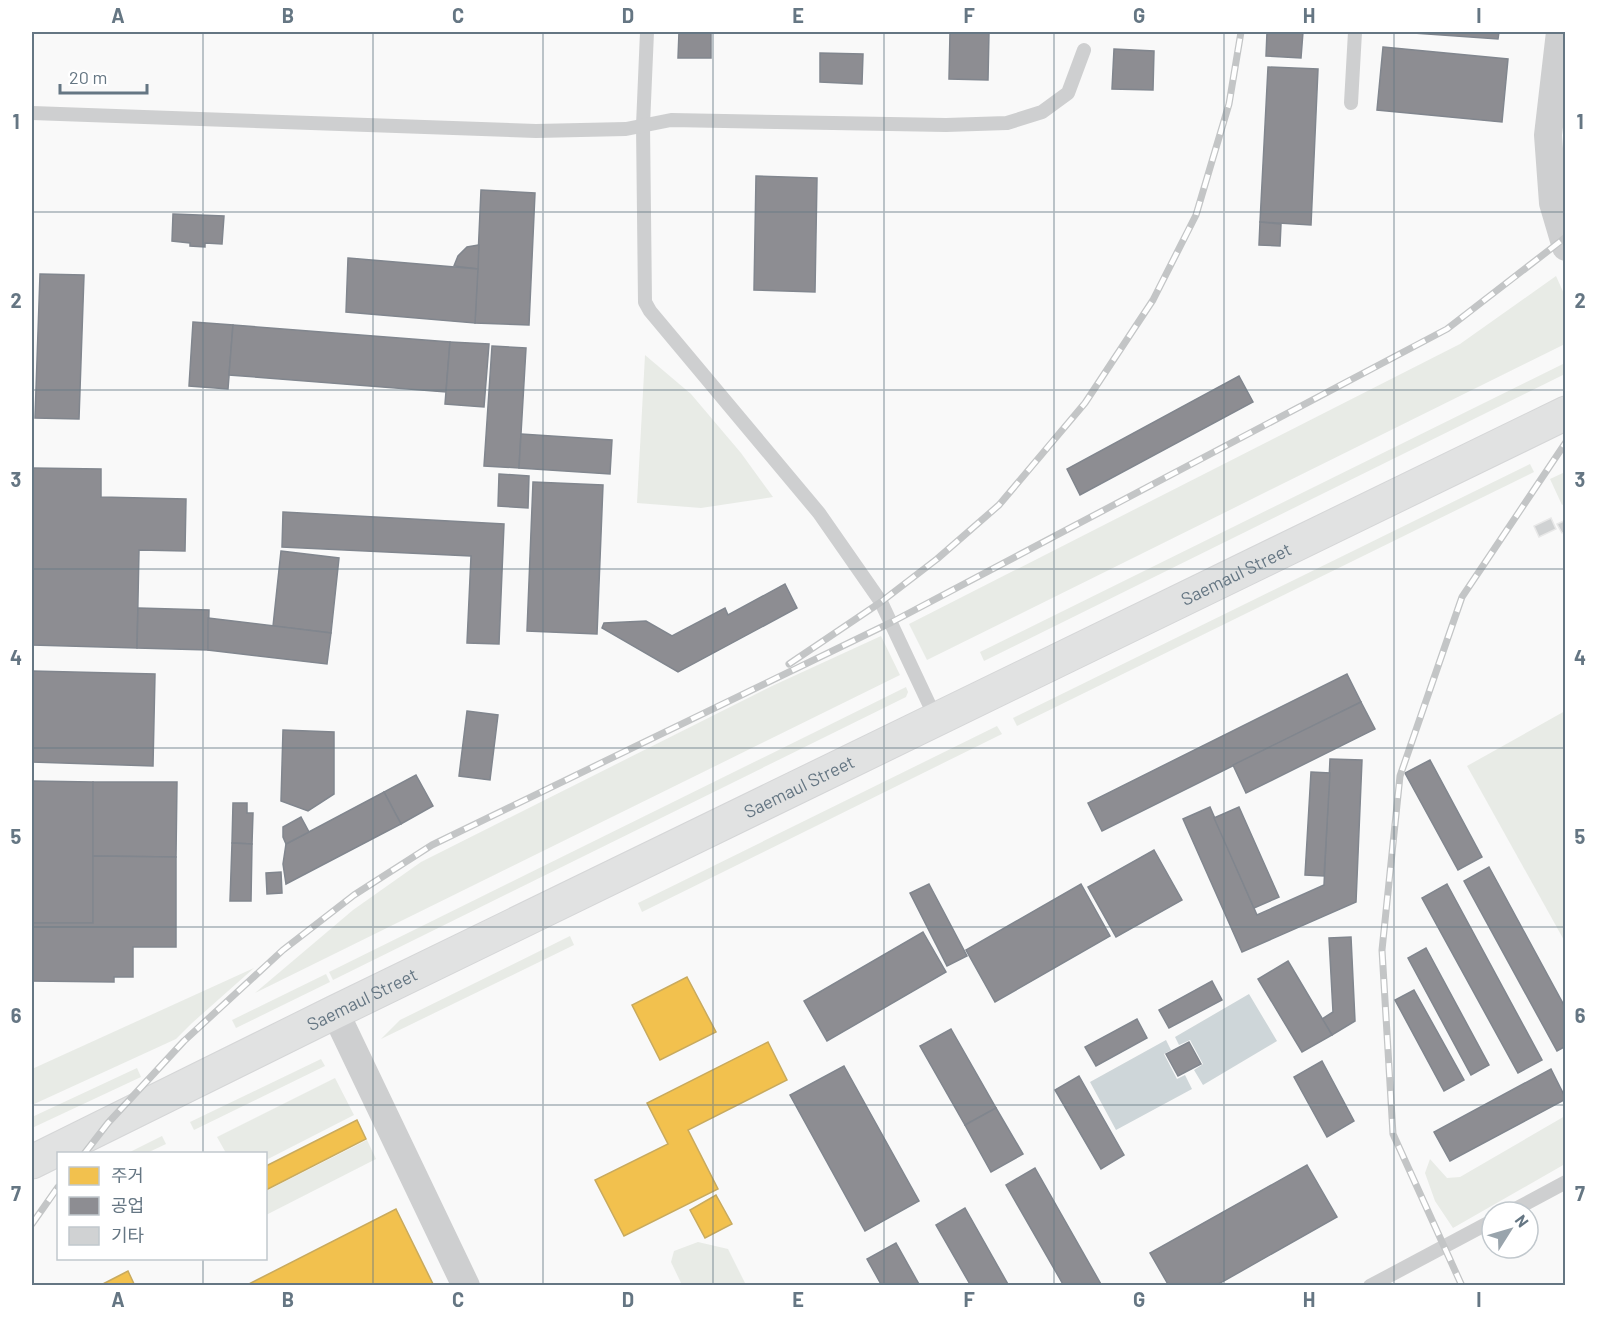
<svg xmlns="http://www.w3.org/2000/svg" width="1597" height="1317" viewBox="0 0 1597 1317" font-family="Barlow,'Noto Sans KR',sans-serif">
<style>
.green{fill:#e8ebe6}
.water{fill:#ced6d9}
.homes{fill:#f2c14e;stroke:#c8aa5e;stroke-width:1.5}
.industry{fill:#8d8d92;stroke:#81868e;stroke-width:1.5}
.building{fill:#d0d2d3;stroke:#e8e8e8;stroke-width:1.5}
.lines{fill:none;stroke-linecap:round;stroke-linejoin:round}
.secondary-casing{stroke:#d5d6d7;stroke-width:35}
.service{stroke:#cecfd0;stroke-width:14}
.minor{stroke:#cecfd0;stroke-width:28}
.secondary{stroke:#e1e2e2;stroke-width:33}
.rail-casing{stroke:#c3c5c6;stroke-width:7}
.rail{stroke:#fff;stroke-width:4.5;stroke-dasharray:14;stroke-linecap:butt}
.grid{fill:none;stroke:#657683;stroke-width:1.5;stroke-opacity:0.55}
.labels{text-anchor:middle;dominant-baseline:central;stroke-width:6;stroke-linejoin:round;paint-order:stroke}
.street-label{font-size:18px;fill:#657683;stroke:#fff}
.neatline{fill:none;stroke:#657683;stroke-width:2}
.grid-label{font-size:20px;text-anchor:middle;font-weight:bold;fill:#657683}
</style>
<rect width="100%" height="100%" fill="#f9f9f9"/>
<g class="green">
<path d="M1556 276 1565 296V344L927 660 909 624 1460 344Z"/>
<path d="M645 355 691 394 741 453 773 497 701 508 637 503Z"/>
<path d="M1565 363V374L984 661 980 652Z"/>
<path d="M1530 464 1534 472 1017 726 1013 718Z"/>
<path d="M1565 472V503L1562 505 1550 479Z"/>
<path d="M881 636 900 675 255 993 353 910 421 862 772 686Z"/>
<path d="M906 687 908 692 906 697 333 980 329 972Z"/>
<path d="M1565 711V942L1467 766Z"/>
<path d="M997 726 1002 734 642 912 638 903Z"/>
<path d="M570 936 574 945 381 1039 400 1020Z"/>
<path d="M254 968 192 1023 176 1039 32 1105V1069Z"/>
<path d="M326 974 330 982 236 1028 232 1020Z"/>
<path d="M321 1059 325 1066 194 1130 190 1122Z"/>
<path d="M137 1068 141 1077 32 1128V1117Z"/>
<path d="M335 1078 354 1115 266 1160V1154L226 1153 217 1137Z"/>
<path d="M1565 1116V1164L1453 1228 1435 1201 1425 1173 1430 1159 1447 1178 1460 1177Z"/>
<path d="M162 1136 166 1144 147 1153H128Z"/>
<path d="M367 1140 376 1159 266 1215V1191Z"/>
<path d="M698 1242 728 1249 746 1285H682L671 1262 674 1251Z"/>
</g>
<g class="water">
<path d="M1249 994 1277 1041 1203 1085 1194 1070 1203 1064 1190 1040 1179 1045 1175 1037Z"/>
<path d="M1166 1040 1171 1050 1164 1054 1177 1079 1185 1075 1192 1089 1116 1130 1090 1082Z"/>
</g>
<g class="homes">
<path d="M687 977 716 1032 660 1060 632 1005Z"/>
<path d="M768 1042 787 1080 688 1130 718 1189 624 1236 595 1180 668 1144 647 1103Z"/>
<path d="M357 1120 366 1139 266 1190V1166Z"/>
<path d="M716 1195 732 1224 705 1238 690 1210Z"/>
<path d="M396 1209 434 1286H245Z"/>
<path d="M128 1271 135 1286H99Z"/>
</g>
<g class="industry">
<path d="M679 32H711V58H678Z"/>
<path d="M950 32H989L988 80 949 79Z"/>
<path d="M1267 32H1303L1301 58 1266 56Z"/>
<path d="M1399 32H1499L1498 39Z"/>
<path d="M1383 47 1508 59 1502 122 1377 110Z"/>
<path d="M1114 49 1154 51 1153 90 1112 89Z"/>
<path d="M820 53 863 54 862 84 820 82Z"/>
<path d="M1268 67 1318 69 1311 225 1260 222Z"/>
<path d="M756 176 817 178 815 292 754 290Z"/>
<path d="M481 190 535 193 529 325 475 323Z"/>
<path d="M173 214 224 216 222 244 205 243V247L190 246V243L172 241Z"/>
<path d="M1260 222 1281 224 1280 246 1259 245Z"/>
<path d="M479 245 478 269 454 266 458 256 467 247Z"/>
<path d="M348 258 478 269 475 323 346 312Z"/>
<path d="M40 274 84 275 79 419 35 418Z"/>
<path d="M193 322 233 325 228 389 189 386Z"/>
<path d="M233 325 450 342 446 392 229 375Z"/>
<path d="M450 342 489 344 484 407 445 404Z"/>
<path d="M492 346 526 348 519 468 484 466Z"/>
<path d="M1239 376 1253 402 1080 495 1067 469Z"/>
<path d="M521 434 612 440 610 474 519 468Z"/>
<path d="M32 468 101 469V497L186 499 185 551 139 550 137 648 32 645Z"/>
<path d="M499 474 529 476 528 508 498 506Z"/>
<path d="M533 482 603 485 597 634 527 631Z"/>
<path d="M283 512 504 524 499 644 467 643 471 556 282 547Z"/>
<path d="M281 551 339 558 331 633 273 626Z"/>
<path d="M785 584 797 608 678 672 602 628 604 623 646 621 672 636 725 608 728 615Z"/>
<path d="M138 608 209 610 208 650 137 648Z"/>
<path d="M208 618 331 633 327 664 208 650Z"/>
<path d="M32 671 155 674 153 766 32 762Z"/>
<path d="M1347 674 1361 702 1102 831 1088 803Z"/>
<path d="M1361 702 1375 729 1246 793 1233 765Z"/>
<path d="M467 711 498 715 490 780 459 776Z"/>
<path d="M283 730 334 732V794L308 811 281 801Z"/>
<path d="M1330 759 1362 760 1356 902 1242 952 1183 819 1210 807 1257 915 1324 885Z"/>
<path d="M1430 760 1482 857 1458 870 1405 773Z"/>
<path d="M1311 772 1330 773 1324 876 1305 875Z"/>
<path d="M416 775 433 806 401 824 384 792Z"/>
<path d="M32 781 93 782V923H32Z"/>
<path d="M93 782H177L176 857 93 856Z"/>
<path d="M384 792 401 824 286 884 283 864 286 844Z"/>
<path d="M233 803H247V813H253L252 844 232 843Z"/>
<path d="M1239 807 1279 897 1254 908 1214 818Z"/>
<path d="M301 817 309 832 286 844 283 837V827Z"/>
<path d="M232 843 252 844 251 901H230Z"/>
<path d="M1154 850 1182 900 1116 937 1088 887Z"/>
<path d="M93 856 176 857V947H133V977H114V982L32 981V923H93Z"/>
<path d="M1489 867 1566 1009V1046L1557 1051 1464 881Z"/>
<path d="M281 872 282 893 267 894 266 873Z"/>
<path d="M929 884 967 956 947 966 910 893Z"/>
<path d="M1081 884 1110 936 995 1002 966 950Z"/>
<path d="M1447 884 1542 1060 1518 1073 1422 898Z"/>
<path d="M923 932 946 972 827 1041 804 1001Z"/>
<path d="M1351 937 1355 1021 1332 1035 1322 1019 1333 1012 1329 938Z"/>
<path d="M1426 948 1489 1065 1471 1075 1408 958Z"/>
<path d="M1288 961 1332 1035 1302 1052 1258 979Z"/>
<path d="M1212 981 1222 1000 1169 1028 1159 1010Z"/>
<path d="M1414 990 1464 1080 1444 1091 1395 1000Z"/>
<path d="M1137 1019 1147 1038 1096 1066 1085 1047Z"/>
<path d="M951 1029 996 1108 965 1125 920 1046Z"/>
<path d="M1189 1042 1201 1064 1178 1076 1166 1054Z"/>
<path d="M1322 1061 1354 1121 1327 1137 1294 1077Z"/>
<path d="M844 1066 919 1201 865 1231 790 1095Z"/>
<path d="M1551 1069 1566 1099 1450 1161 1434 1132Z"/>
<path d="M1079 1076 1124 1155 1101 1169 1055 1090Z"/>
<path d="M996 1108 1023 1154 991 1172 965 1125Z"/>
<path d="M1307 1165 1337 1217 1215 1286H1169L1150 1253Z"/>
<path d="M1035 1168 1102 1286H1064L1006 1185Z"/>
<path d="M965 1208 1009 1286H971L936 1225Z"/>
<path d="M896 1243 920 1286H882L867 1259Z"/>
</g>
<g class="building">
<path d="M1551 518 1556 529 1539 537 1534 526Z"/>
<path d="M1566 520V532L1562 533 1557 524Z"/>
</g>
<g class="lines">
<g class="secondary-casing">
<g id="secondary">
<path id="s1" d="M32 1162 335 1012 1566 413"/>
</g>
</g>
<g class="service">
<path d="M647 32 643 125 645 302 650 311 819 513 881 602 937 721"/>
<path d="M1351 103 1355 32"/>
<path d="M32 113 536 131 626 129 671 120 946 125 1007 123 1042 112 1068 93 1084 50"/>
<path d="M1510 1212 1566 1182"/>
<path d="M1370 1286 1492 1221"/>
</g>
<g class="minor">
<path d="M1560 32 1548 135 1553 203 1566 247"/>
<path d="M335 1012 466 1286"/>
</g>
<use href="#secondary" class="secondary"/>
<g class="rail-casing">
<g id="rail">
<path d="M789 664 881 602 937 559 999 505 1085 403 1153 300 1196 215 1229 104 1241 32"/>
<path d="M84 1154 108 1123 184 1041 283 950 354 895 432 845 892 622 1447 329 1566 237"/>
<path d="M32 1224 58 1187"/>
<path d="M1462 1286 1393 1134 1382 950 1400 776 1462 597 1566 442"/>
</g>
</g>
<use href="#rail" class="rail"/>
</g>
<path class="grid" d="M203 32V1154M373 32V1286M543 32V1286M713 32V1286M884 32V1286M1054 32V1286M1224 32V1286M1394 32V1286M32 212H1566M32 390H1566M32 569H1566M32 748H1566M32 927H1566M32 1105H1566M203 1258V1286"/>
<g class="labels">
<g class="street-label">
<text stroke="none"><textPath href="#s1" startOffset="1340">Saemaul Street</textPath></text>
<text stroke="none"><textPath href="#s1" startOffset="854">Saemaul Street</textPath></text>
<text stroke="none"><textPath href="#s1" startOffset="368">Saemaul Street</textPath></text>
</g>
</g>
<rect width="1597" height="1317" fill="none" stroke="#ffffff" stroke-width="66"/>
<rect x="57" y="1152" width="210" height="108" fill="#ffffff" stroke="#c1c8cd" stroke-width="1.5"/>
<rect x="69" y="1167" width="30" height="18" fill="#f2c14e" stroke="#c1c8cd" stroke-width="1.5"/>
<text x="111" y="1182" font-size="18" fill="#657683">주거</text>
<rect x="69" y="1197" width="30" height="18" fill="#8d8d92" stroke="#c1c8cd" stroke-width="1.5"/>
<text x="111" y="1212" font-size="18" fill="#657683">공업</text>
<rect x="69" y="1227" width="30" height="18" fill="#d0d2d3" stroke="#c1c8cd" stroke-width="1.5"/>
<text x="111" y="1242" font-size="18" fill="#657683">기타</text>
<g transform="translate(1510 1230) rotate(53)"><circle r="28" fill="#ffffff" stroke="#c1c8cd" stroke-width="1.5"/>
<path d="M0-4.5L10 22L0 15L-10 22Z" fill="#99a4ac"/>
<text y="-9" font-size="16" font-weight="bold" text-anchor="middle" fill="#657683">N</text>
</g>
<path d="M60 84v9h87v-9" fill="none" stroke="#657683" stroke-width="3"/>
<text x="69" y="84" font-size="18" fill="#657683" stroke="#ffffff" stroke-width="4.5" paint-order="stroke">20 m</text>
<rect x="33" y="33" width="1531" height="1251" class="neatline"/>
<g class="grid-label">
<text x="118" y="23">A</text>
<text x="288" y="23">B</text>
<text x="458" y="23">C</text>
<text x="628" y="23">D</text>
<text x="798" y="23">E</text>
<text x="969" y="23">F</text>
<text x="1139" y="23">G</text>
<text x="1309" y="23">H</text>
<text x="1479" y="23">I</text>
<text x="16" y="129">1</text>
<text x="1580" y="129">1</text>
<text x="16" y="308">2</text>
<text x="1580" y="308">2</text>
<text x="16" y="487">3</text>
<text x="1580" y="487">3</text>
<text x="16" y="665">4</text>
<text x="1580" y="665">4</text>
<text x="16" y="844">5</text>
<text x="1580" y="844">5</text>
<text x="16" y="1023">6</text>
<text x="1580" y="1023">6</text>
<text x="16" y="1201">7</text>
<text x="1580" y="1201">7</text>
<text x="118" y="1307">A</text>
<text x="288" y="1307">B</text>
<text x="458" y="1307">C</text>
<text x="628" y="1307">D</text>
<text x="798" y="1307">E</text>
<text x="969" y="1307">F</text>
<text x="1139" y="1307">G</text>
<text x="1309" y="1307">H</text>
<text x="1479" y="1307">I</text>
</g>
</svg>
